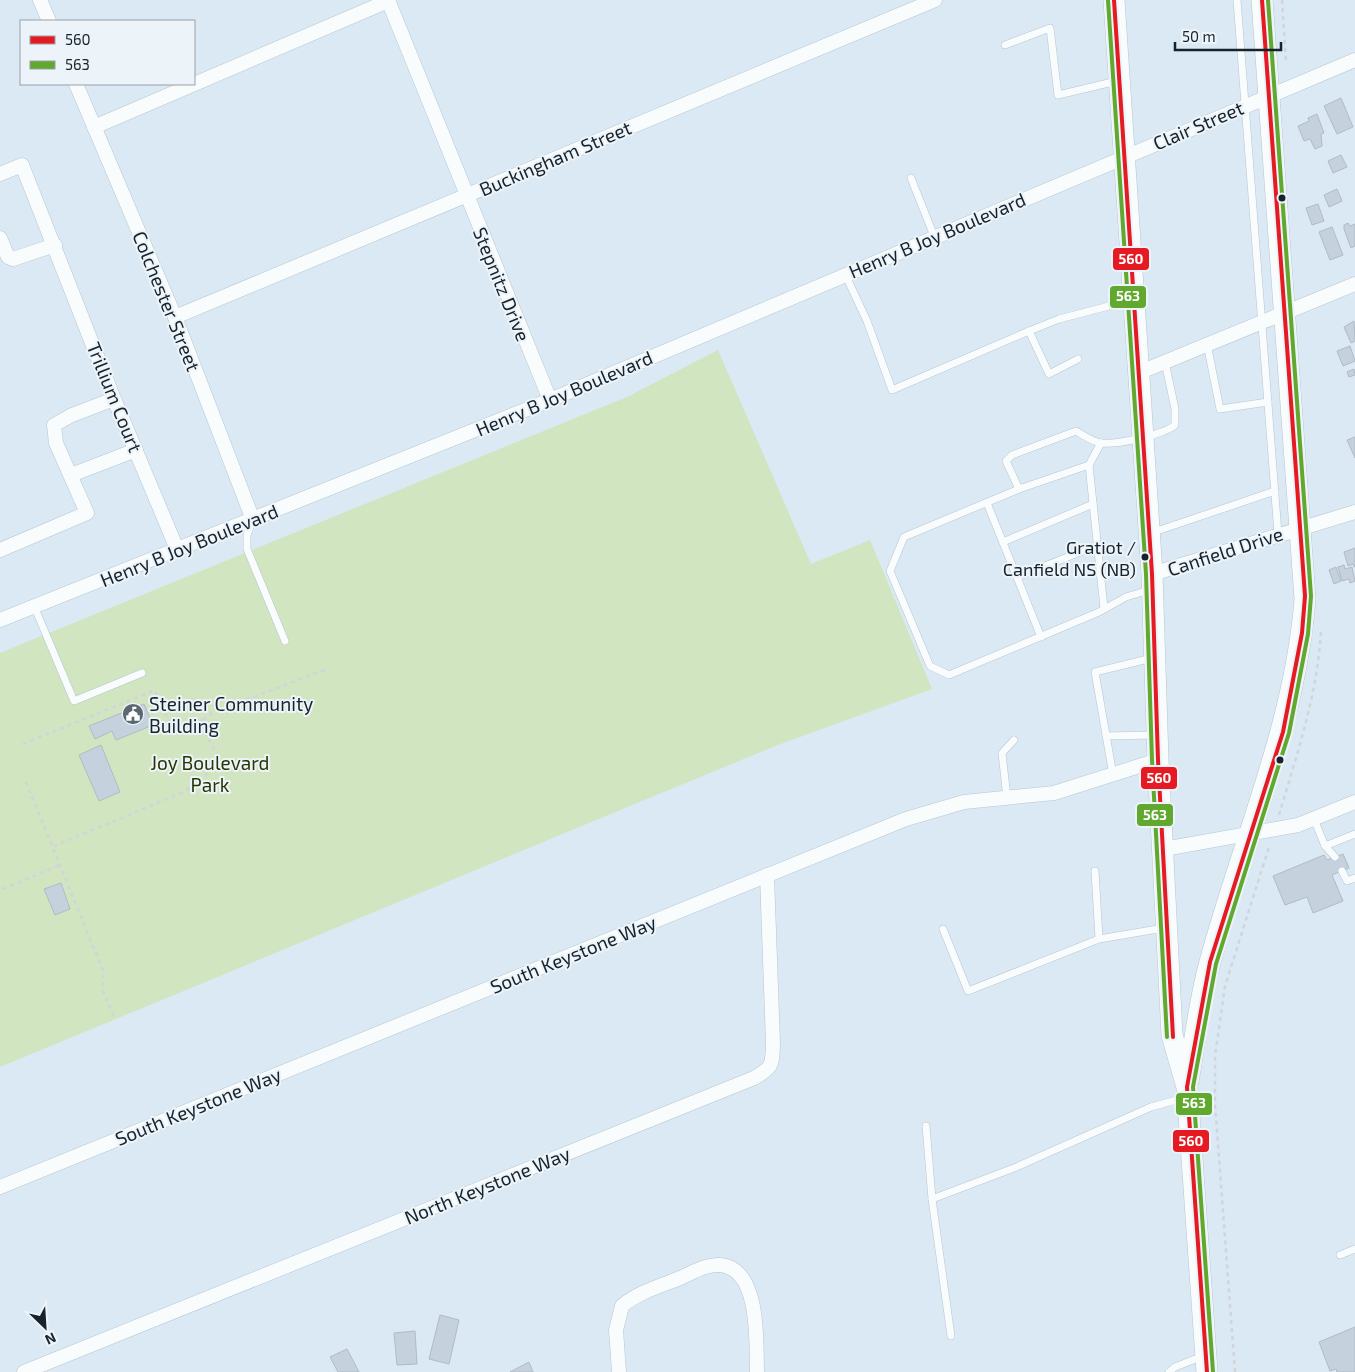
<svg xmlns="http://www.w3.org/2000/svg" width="1355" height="1372" viewBox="0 0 1355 1372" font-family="'Exo 2',sans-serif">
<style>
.green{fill:#d1e5c0}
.building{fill:#c6d1de;stroke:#b1bbc6}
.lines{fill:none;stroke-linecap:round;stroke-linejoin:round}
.lane-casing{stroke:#b8c5cf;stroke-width:8}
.street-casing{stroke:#b8c5cf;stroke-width:15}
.primary-casing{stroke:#b8c5cf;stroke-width:22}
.path{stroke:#d1d5d9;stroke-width:2.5;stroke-dasharray:4 4;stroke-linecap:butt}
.lane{stroke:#f9fcfd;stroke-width:7}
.street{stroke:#f9fcfd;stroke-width:14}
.primary{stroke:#f9fcfd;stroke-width:21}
.bus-1-casing{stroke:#edf4f9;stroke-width:8}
.bus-2-casing{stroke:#edf4f9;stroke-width:8}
.bus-1{stroke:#e51a23;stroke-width:4}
.bus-2{stroke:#60a82e;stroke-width:4}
.bus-dot{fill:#16222c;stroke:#edf4f9;stroke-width:2}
.labels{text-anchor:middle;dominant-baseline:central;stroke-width:4;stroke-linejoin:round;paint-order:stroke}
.bus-label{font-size:18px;fill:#16222c;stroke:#edf4f9;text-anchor:end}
.street-label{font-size:19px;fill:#16222c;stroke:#edf4f9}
.poi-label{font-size:19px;fill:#16222c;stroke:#edf4f9;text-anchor:start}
.park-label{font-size:19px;fill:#293500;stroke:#edf4f9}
.line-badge{stroke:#edf4f9;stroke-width:2}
.badge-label{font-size:14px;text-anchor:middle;font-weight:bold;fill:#fff}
</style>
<rect width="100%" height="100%" fill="#dae9f4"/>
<path class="green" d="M718 350 811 564 870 540 932 689 775 746 0 1067V653L627 397Z"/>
<g class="building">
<path d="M1341 98 1353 127 1337 134 1324 106Z"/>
<path d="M1317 114 1324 133 1321 134 1322 146 1315 149 1310 139 1304 141 1298 126 1309 121 1308 118Z"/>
<path d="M1341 155 1347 167 1333 173 1328 161Z"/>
<path d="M1337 189 1342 201 1329 207 1324 195Z"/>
<path d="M1318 204 1324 221 1312 225 1306 208Z"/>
<path d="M1348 223 1350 226 1355 224V246L1351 248 1344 229V225Z"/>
<path d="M1332 227 1343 255 1330 260 1319 232Z"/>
<path d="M1354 321 1355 341 1351 343 1344 327Z"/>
<path d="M1350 346 1355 361 1343 366 1337 351Z"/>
<path d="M1354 369 1355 375 1349 377 1347 372Z"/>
<path d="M1355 437V458L1347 440Z"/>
<path d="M1355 548V567H1354L1353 564 1348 566 1344 552Z"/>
<path d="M1344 565 1345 569 1352 567 1355 581 1350 583 1349 579 1342 581 1338 567Z"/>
<path d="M1336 567 1341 581 1334 584 1329 570Z"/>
<path d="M144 704 153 725 116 740 112 731 95 739 89 726Z"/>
<path d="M101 745 120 792 99 801 79 755Z"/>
<path d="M1343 854 1349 868 1332 875 1343 901 1313 913 1307 897 1285 905 1273 876 1324 855 1327 860Z"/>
<path d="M61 883 70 909 55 915 44 889Z"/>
<path d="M440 1315 459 1320 449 1364 429 1359Z"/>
<path d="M1355 1327V1372H1337L1336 1369 1330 1371 1319 1342Z"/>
<path d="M415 1331 417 1364 397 1365 394 1333Z"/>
<path d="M347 1349 359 1372H338L330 1357Z"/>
<path d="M529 1362 533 1372H510Z"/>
</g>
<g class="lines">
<g class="lane-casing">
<g id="lane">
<path d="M1237 0 1278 534"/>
<path d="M1005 45 1050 28 1058 95 1117 81"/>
<path d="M911 178 934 236"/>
<path d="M845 274 867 321 892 390 1029 331"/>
<path d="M1207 344 1220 409 1268 402"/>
<path d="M1078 359 1049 374 1029 331 1059 319 1132 300"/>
<path d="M1101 443 1089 465 1104 608"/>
<path d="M1089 465 1019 489 904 537 890 571 930 666 949 675 1099 612 1126 597 1149 590"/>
<path d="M1019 489 1006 461 1012 455 1076 431C1083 435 1093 442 1101 443 1116 445 1163 435 1175 425V409L1165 362"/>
<path d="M987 503 1041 637"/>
<path d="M253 520 247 535V549L285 641"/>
<path d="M1151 533 1275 491"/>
<path d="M1003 542 1093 504"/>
<path d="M1017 577 1098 545"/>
<path d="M34 606 74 701 142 673"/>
<path d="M1106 736 1154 735"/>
<path d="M1113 775 1095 672 1152 658"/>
<path d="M1007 798 1002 753 1014 740"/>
<path d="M1314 819 1325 846 1335 857"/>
<path d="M1325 846 1355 834"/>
<path d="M1095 871 1099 939"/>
<path d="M1342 871 1347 881 1355 878"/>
<path d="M943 929 968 991 1099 939 1164 928"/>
<path d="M926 1126 932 1199"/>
<path d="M1340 1255 1355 1249"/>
<path d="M951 1336 932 1199 1014 1168 1151 1107 1184 1098"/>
<path d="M1169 1372 1175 1367 1203 1356"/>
</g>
</g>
<g class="street-casing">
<g id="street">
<path d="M40 0 49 21"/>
<path d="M388 0 550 400"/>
<path d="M76 84 175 317 253 520"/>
<path d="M94 127 388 1"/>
<path d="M0 174 22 165 114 399 177 549"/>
<path d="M0 238 8 257 13 259 55 245"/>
<path d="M175 317 935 0"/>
<path d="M1138 373 1355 284"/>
<path d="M71 475 136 450"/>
<path d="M0 550 87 513 56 443 54 425 72 415 114 399"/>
<path d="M1152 574 1355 512"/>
<path d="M0 620 550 400 1355 60"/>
<path d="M1164 849 1298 825 1355 802"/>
<path d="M0 1187 906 819 964 802 1054 793 1158 760"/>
<path d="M24 1372 754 1078C774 1067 772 1064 773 1043L767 875"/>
<path d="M619 1372 616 1330 622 1306C638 1292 661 1286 680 1278 692 1273 706 1264 720 1265 761 1268 756 1344 757 1372"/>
</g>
</g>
<g class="primary-casing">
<g id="primary">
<path d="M1114 0 1152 574 1158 760 1172 1035 1187 1087 1207 1372"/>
<path d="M1188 1081C1195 1042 1199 1001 1210 962 1243 840 1295 726 1305 599L1262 0"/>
</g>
</g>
<g class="path">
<path d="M1282 0 1286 61"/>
<path d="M203 720 212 713 327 669"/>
<path d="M23 744 155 690 173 731 203 720V729L219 758 208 773 184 792 52 847"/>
<path d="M26 782 104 973 102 989 115 1019"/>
<path d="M1279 815C1297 754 1318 693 1321 629"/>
<path d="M3 889 60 865"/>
<path d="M1235 1372 1215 1104V1056L1225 986 1270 844"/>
</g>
<use href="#lane" class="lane"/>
<use href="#street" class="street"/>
<use href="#primary" class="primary"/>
<g class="bus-1-casing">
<g id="bus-1">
<path d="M1114 0 1152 574 1158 760 1173 1037"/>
<path d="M1207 1372 1187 1087 1210 962 1283 732 1302 633 1305 596 1262 0"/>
</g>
</g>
<g class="bus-2-casing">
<g id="bus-2">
<path d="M1108 0 1146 574 1152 760 1167 1037"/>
<path d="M1213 1372 1193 1087 1216 964 1289 733 1308 634 1311 596 1268 0"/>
</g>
</g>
<use href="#bus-1" class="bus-1"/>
<use href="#bus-2" class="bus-2"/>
</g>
<defs>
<g id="civic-disc" transform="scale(1.125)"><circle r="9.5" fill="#5b6872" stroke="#edf4f9"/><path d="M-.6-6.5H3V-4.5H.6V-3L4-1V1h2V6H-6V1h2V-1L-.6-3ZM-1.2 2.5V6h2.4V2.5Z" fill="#fff"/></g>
</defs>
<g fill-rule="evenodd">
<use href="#civic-disc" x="133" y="714"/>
</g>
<g class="bus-dot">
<circle cx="1282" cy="198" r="4.5"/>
<circle cx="1145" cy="557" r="4.5"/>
<circle cx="1280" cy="760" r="4.5"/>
</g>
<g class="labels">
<g class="bus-label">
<text x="1136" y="547">Gratiot /<tspan x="1136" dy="22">Canfield NS (NB)</tspan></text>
</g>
<g class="street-label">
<text transform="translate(1198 125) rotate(-23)">Clair Street</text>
<text transform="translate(555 158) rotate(-23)">Buckingham Street</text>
<text transform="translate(937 235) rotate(-23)">Henry B Joy Boulevard</text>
<text transform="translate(502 284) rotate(68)">Stepnitz Drive</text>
<text transform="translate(167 301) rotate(68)">Colchester Street</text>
<text transform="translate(564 393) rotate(-23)">Henry B Joy Boulevard</text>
<text transform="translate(115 397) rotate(68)">Trillium Court</text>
<text transform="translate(189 545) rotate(-22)">Henry B Joy Boulevard</text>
<text transform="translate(1225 551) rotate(-18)">Canfield Drive</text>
<text transform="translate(573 954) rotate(-22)">South Keystone Way</text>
<text transform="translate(198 1106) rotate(-22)">South Keystone Way</text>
<text transform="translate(487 1185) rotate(-22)">North Keystone Way</text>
</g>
<g class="poi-label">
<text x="149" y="703">Steiner Community<tspan x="149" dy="22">Building</tspan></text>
</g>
<g class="park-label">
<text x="210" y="762">Joy Boulevard<tspan x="210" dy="22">Park</tspan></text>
</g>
</g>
<g class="line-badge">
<rect x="1112" y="247" width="38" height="24" rx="5" fill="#e51a23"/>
<rect x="1109" y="285" width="38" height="24" rx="5" fill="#60a82e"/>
<rect x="1140" y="766" width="38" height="24" rx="5" fill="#e51a23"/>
<rect x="1136" y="803" width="38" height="24" rx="5" fill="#60a82e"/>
<rect x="1175" y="1092" width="38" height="24" rx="5" fill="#60a82e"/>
<rect x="1172" y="1129" width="38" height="24" rx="5" fill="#e51a23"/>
</g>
<g class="badge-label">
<text x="1131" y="264">560</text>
<text x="1128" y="301">563</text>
<text x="1159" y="783">560</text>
<text x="1155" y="820">563</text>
<text x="1194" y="1108">563</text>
<text x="1191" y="1146">560</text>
</g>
<rect x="20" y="20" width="175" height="65" fill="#edf4f9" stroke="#97a0a7"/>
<rect x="30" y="36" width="25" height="8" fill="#e51a23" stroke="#97a0a7"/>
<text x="65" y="45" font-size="15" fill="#16222c">560</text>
<rect x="30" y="61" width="25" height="8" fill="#60a82e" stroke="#97a0a7"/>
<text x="65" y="70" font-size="15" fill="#16222c">563</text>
<g transform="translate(45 1327) rotate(155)" stroke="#edf4f9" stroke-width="4" paint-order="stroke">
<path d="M0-4L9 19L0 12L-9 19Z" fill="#16222c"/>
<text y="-8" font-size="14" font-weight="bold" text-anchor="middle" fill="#16222c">N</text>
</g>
<path d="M1175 42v8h106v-8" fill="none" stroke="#16222c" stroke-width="2.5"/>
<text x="1182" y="42" font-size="15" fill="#16222c" stroke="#edf4f9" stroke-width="4" paint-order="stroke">50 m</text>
</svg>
